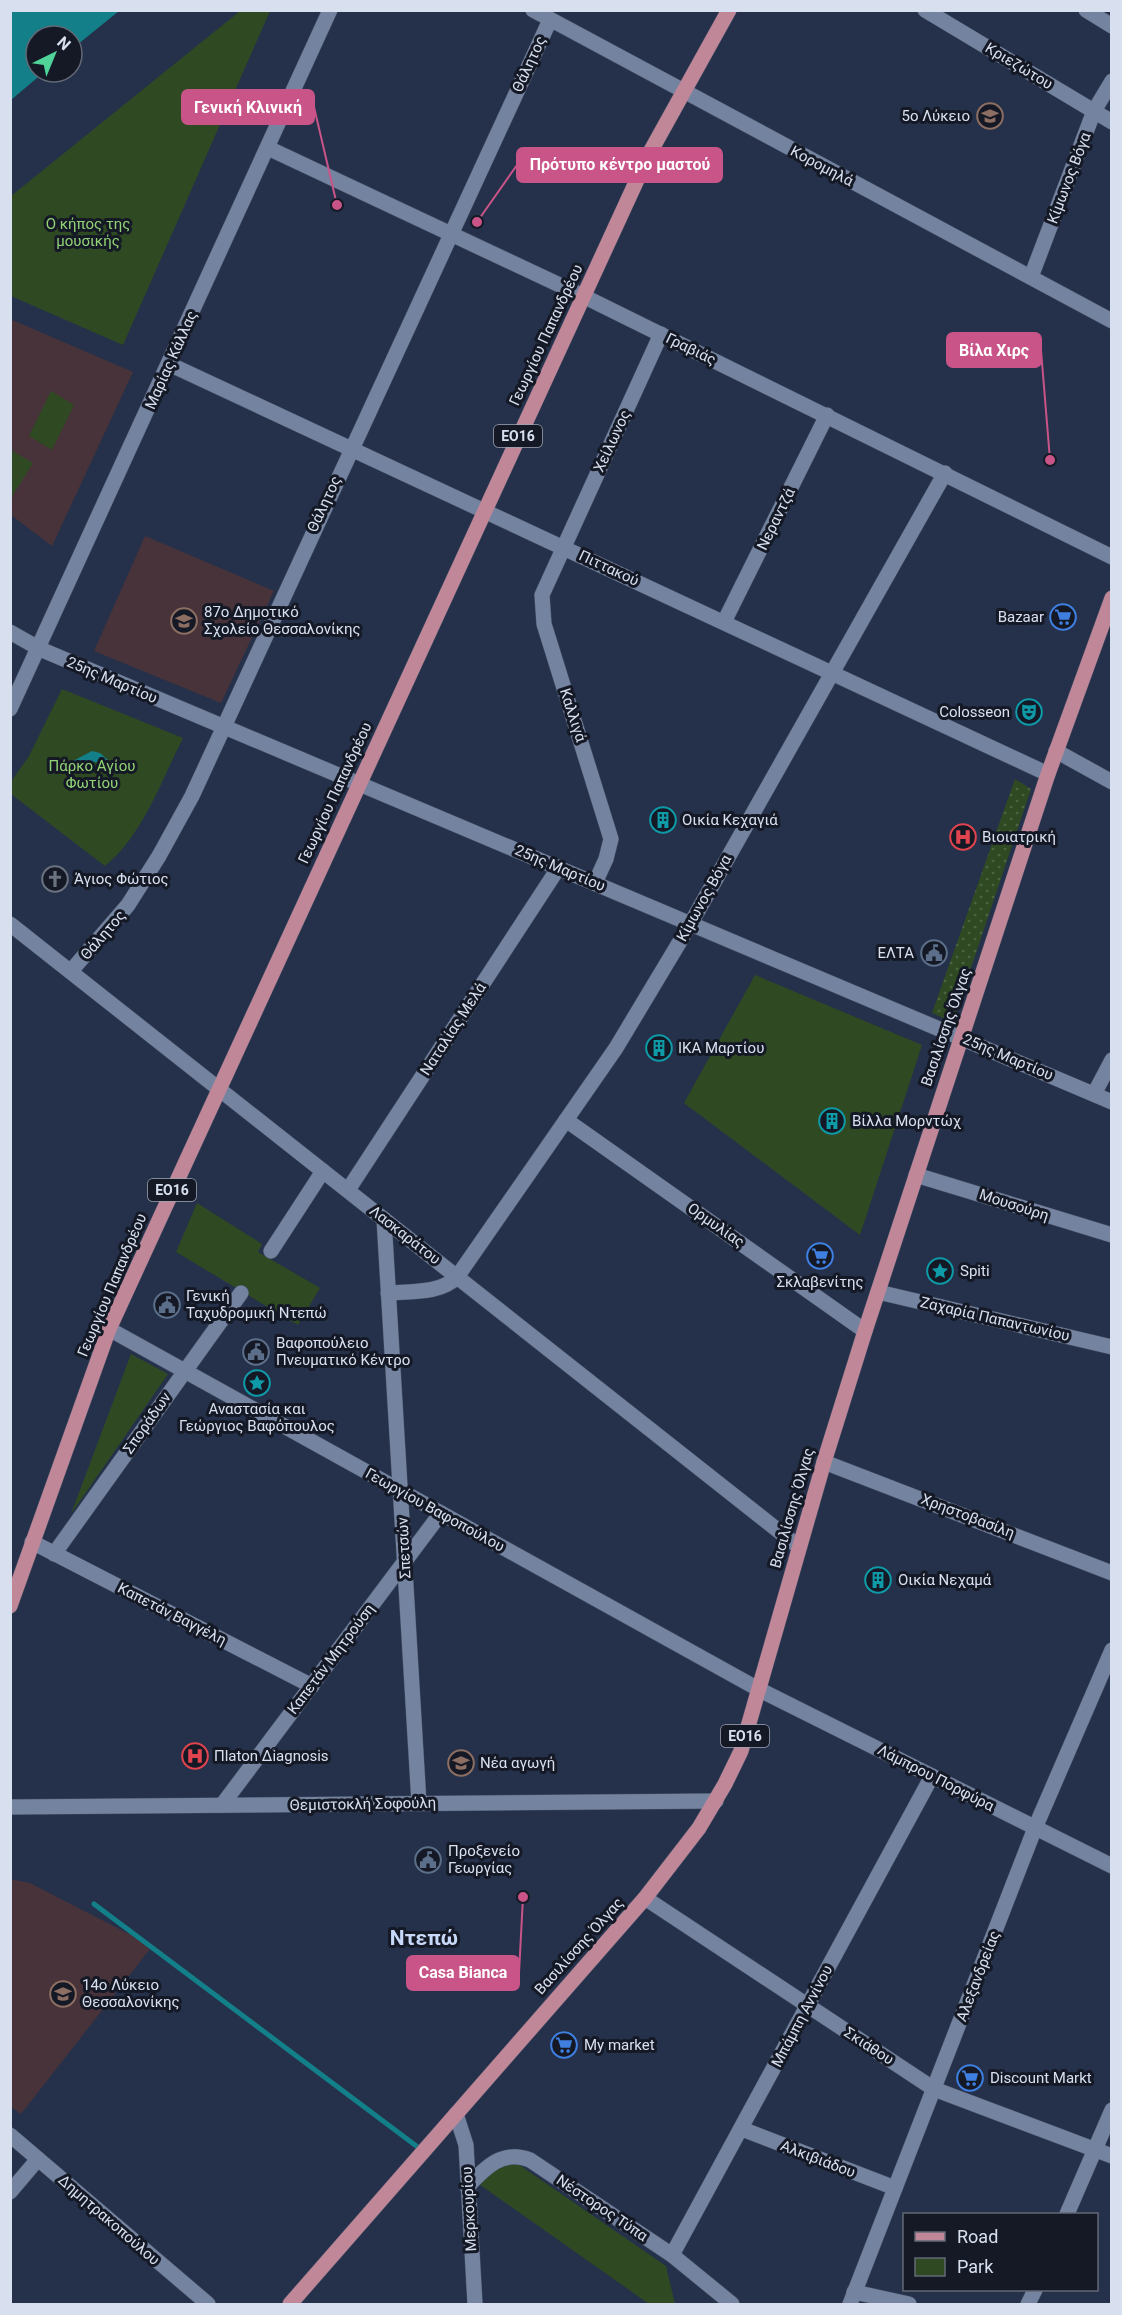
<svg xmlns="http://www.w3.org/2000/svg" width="1122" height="2315" viewBox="0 0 1122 2315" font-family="Roboto,sans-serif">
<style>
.education{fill:#473339}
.grass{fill:url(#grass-dots)}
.park{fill:#2f4a22}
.water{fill:#137f89}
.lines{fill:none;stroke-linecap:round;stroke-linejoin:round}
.stream{stroke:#137f89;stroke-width:5}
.street-casing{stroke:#434d62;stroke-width:16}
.secondary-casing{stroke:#434d62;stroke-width:16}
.primary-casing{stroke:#434d62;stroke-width:16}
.street{stroke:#7483a0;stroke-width:15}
.secondary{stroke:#7483a0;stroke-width:15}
.primary{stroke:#c08799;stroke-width:15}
.labels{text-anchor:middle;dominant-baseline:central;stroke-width:6;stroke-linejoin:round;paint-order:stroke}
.shield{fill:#141925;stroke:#9da4b3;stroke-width:1.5}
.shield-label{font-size:14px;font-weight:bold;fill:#d8e0f0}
.street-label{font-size:15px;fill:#d8e0f0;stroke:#141925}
.poi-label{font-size:15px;fill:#d8e0f0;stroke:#141925;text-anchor:start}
.park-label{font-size:15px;fill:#93d375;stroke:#141925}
.district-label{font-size:21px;font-weight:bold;fill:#c7d8f9;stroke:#141925}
.leader{fill:none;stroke:#c95488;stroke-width:2}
.callout-dot{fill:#c95488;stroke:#141925;stroke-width:2}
.callout{fill:#c95488;stroke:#c95488;stroke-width:2}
.callout-label{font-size:16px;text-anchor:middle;font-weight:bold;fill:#fff}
</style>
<defs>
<pattern id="grass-dots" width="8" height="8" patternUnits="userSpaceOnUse" patternTransform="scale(1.5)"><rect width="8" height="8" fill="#2f4a22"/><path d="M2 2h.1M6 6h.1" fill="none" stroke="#4c6442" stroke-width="1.8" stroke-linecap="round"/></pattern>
</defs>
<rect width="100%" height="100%" fill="#25314a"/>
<g class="education">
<path d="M10 319 133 372 52 546 11 515Z"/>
<path d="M145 536 274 591 221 703 94 651Z"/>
<path d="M10 1879 30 1883 131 1935 150 1949 21 2114 10 2106Z"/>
</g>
<path class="grass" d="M1015 779 1031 789 953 1022 932 1013Z"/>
<g class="park">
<path d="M240 11H270L123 345 11 296V196Z"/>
<path d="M51 391 74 405 52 450 29 436Z"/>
<path d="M11 450 33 463 11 498Z"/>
<path d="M62 689 183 738C161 781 143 835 105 866L11 794 10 783 29 756Z"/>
<path d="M755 975 922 1045 860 1235 684 1103Z"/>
<path d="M197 1203 262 1244 258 1252 320 1288 298 1325 176 1252Z"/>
<path d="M131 1354 168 1374 71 1514Z"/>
<path d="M515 2162 666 2266 675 2304H649L479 2184 495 2169Z"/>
</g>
<g class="water">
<path d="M11 10H119V11L72 49V36H36V72H44L11 100Z"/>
<path d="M92 751 100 753 108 760 101 763 86 761 81 770H74L73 761Z"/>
</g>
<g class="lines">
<path class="stream" d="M94 1904 423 2151"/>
<g class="street-casing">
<g id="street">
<path d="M533 10 1112 321"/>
<path d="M925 10 1112 122"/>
<path d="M1086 10 1112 26"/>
<path d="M268 148 583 296 1112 557"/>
<path d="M1031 277 1094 111 1112 81"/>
<path d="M169 364 1048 774"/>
<path d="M724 622 827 415"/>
<path d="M10 632 40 649"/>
<path d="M1056 751 1112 782"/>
<path d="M595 883 606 859 611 839 544 624 542 595 661 334"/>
<path d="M10 924 799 1547"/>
<path d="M71 971 128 905 159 856 192 796 550 20"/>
<path d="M1094 1094 1112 1060"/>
<path d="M566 1120 865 1331"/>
<path d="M916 1175 1112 1235"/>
<path d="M348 1190 559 867"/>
<path d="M384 1219 419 1803"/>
<path d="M271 1251 323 1171"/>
<path d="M878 1292 1112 1347"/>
<path d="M388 1293C411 1291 440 1294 457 1277L616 1048 691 923 945 473"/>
<path d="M109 1329 760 1690 1112 1866"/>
<path d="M824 1462 1112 1573"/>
<path d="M32 1542 312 1686"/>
<path d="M54 1554 241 1293"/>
<path d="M222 1805 441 1513"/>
<path d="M645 1898 934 2089 1112 2156"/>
<path d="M742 2129 895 2188"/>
<path d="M467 2187C485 2168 502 2149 530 2160L672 2255 732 2304"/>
<path d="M10 2192 38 2159"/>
<path d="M1067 2214 1112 2110"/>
<path d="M672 2255 932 1776"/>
<path d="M854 2292 909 2304"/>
<path d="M850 2304 1035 1828 1112 1650"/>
<path d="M1028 2304 1035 2290"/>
</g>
</g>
<g class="secondary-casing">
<g id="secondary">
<path d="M40 649 1112 1102"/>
<path d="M10 709 330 10"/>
<path d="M10 1807 716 1801"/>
<path d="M456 2114 466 2145 475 2304"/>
<path d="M10 2135 208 2304"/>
</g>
</g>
<g class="primary-casing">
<g id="primary">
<path d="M10 1606 109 1329 648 156 729 10"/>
<path d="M290 2304 645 1898 699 1828 725 1784 741 1751 824 1462 865 1331 1048 774 1112 598"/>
</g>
</g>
<use href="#street" class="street"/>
<use href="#secondary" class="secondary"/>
<use href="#primary" class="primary"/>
</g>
<defs>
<g id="school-ring" transform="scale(1.35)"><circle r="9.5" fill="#141925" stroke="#8d6e63" stroke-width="1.5"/><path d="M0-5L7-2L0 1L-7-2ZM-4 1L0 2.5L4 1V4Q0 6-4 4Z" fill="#8d6e63"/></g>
<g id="supermarket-ring" transform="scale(1.35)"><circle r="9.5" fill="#141925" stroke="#3f7fe0" stroke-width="1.5"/><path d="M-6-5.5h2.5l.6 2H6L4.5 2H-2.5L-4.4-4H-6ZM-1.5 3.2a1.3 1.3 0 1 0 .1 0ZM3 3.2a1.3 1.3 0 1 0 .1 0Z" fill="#3f7fe0"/></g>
<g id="theatre-ring" transform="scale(1.35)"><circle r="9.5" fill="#141925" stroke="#0f9aa8" stroke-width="1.5"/><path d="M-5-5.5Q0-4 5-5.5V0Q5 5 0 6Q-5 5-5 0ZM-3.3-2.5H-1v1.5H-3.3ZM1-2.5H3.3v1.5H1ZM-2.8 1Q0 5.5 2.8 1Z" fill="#0f9aa8"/></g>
<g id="building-ring" transform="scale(1.35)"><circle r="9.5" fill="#141925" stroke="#0f9aa8" stroke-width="1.5"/><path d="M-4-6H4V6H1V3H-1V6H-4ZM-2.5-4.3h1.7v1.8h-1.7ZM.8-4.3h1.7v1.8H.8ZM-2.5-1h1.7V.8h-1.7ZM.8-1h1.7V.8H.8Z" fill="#0f9aa8"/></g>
<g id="hospital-ring" transform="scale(1.35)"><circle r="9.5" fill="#141925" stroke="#e0444e" stroke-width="1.5"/><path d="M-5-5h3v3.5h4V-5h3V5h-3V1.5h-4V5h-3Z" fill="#e0444e"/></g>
<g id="church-ring" transform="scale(1.35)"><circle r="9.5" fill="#141925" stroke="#6b7280" stroke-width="1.5"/><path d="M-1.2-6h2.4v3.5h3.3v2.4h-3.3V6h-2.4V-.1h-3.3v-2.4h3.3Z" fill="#6b7280"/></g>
<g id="civic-ring" transform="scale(1.35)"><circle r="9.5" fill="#141925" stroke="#5c6f8a" stroke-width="1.5"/><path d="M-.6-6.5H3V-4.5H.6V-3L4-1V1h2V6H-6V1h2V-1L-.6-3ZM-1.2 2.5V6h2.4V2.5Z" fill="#5c6f8a"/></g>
<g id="sight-ring" transform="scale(1.35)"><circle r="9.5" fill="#141925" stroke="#0f9aa8" stroke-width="1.5"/><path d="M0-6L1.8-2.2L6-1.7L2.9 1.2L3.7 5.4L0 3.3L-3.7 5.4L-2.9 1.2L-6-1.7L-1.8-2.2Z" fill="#0f9aa8"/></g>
</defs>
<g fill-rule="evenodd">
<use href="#school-ring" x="990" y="116"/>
<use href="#supermarket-ring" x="1063" y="617"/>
<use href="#school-ring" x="184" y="621"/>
<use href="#theatre-ring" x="1029" y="712"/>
<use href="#building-ring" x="663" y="820"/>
<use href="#hospital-ring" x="963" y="837"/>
<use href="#church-ring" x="55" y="879"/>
<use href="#civic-ring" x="934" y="953"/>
<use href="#building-ring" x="659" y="1048"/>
<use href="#building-ring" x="832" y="1121"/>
<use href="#supermarket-ring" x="820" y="1256"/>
<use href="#sight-ring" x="940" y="1271"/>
<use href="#civic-ring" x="167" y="1305"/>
<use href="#civic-ring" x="256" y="1352"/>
<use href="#sight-ring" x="257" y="1383"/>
<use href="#building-ring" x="878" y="1580"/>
<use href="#hospital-ring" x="195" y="1756"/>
<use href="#school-ring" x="461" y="1763"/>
<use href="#civic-ring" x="428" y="1860"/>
<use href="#school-ring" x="63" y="1994"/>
<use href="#supermarket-ring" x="564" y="2045"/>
<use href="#supermarket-ring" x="970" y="2078"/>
</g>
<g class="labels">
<g class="shield">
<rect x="494" y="425" width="48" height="22" rx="4.5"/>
<rect x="148" y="1179" width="48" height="22" rx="4.5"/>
<rect x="721" y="1725" width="48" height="22" rx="4.5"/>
</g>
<g class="shield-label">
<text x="518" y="436">ΕΟ16</text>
<text x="172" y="1190">ΕΟ16</text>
<text x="745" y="1736">ΕΟ16</text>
</g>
<g class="street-label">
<text transform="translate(529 64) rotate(-65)">Θάλητος</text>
<text transform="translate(1019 66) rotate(31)">Κριεζώτου</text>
<text transform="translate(822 166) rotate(28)">Κορομηλά</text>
<text transform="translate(1069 178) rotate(-69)">Κίμωνος Βόγα</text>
<text transform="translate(546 335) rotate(-65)">Γεωργίου Παπανδρέου</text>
<text transform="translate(691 349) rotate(26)">Γραβιάς</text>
<text transform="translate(171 360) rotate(-66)">Μαρίας Κάλλας</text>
<text transform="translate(612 441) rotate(-65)">Χείλωνος</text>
<text transform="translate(324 504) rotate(-65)">Θάλητος</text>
<text transform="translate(776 519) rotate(-64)">Νεραντζά</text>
<text transform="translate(609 568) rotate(25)">Πιττακού</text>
<text transform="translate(112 680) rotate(23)">25ης Μαρτίου</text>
<text transform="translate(573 715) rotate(72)">Καλλιγά</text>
<text transform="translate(335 793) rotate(-65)">Γεωργίου Παπανδρέου</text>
<text transform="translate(560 868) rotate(23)">25ης Μαρτίου</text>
<text transform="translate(704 898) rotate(-61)">Κίμωνος Βόγα</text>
<text transform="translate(103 935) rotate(-49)">Θάλητος</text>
<text transform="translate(946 1027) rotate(-71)">Βασιλίσσης Όλγας</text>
<text transform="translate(453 1029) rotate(-57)">Ναταλίας Μελά</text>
<text transform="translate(1008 1057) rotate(23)">25ης Μαρτίου</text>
<text transform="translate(1014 1205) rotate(18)">Μουσούρη</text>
<text transform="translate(716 1225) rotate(35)">Ορμυλίας</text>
<text transform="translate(405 1235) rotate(38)">Λασκαράτου</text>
<text transform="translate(112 1285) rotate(-67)">Γεωργίου Παπανδρέου</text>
<text transform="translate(995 1319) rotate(13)">Ζαχαρία Παπαντωνίου</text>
<text transform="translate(147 1423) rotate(-55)">Σποράδων</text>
<text transform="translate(792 1508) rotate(-74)">Βασιλίσσης Όλγας</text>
<text transform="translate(435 1510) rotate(29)">Γεωργίου Βαφοπούλου</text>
<text transform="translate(968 1516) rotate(21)">Χρηστοβασίλη</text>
<text transform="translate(404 1548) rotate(-93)">Σπετσών</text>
<text transform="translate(172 1614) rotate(27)">Καπετάν Βαγγέλη</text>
<text transform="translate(331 1659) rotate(-53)">Καπετάν Μητρούση</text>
<text transform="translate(936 1778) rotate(27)">Λάμπρου Πορφύρα</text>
<text transform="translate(363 1804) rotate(-1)">Θεμιστοκλή Σοφούλη</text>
<text transform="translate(579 1946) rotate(-48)">Βασιλίσσης Όλγας</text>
<text transform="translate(978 1976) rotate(-69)">Αλεξανδρείας</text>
<text transform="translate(802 2016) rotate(-62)">Μπάμπη Αννίνου</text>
<text transform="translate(869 2046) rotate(33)">Σκιάθου</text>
<text transform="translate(818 2159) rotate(21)">Αλκιβιάδου</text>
<text transform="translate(602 2208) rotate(34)">Νέστορος Τύπα</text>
<text transform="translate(469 2209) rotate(-93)">Μερκουρίου</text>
<text transform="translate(109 2220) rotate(41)">Δημητρακοπούλου</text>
</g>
<g class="poi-label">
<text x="970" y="116" text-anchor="end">5ο Λύκειο</text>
<text x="204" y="612">87ο Δημοτικό<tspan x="204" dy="17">Σχολείο Θεσσαλονίκης</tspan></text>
<text x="1044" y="617" text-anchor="end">Bazaar</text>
<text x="1010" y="712" text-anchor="end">Colosseon</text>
<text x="682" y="820">Οικία Κεχαγιά</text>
<text x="982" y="837">Βιοιατρική</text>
<text x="74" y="879">Άγιος Φώτιος</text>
<text x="914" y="953" text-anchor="end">ΕΛΤΑ</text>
<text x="678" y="1048">ΙΚΑ Μαρτίου</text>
<text x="852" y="1121">Βίλλα Μορντώχ</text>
<text x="960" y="1271">Spiti</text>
<text x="820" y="1282" text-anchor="middle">Σκλαβενίτης</text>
<text x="186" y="1296">Γενική<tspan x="186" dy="17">Ταχυδρομική Ντεπώ</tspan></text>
<text x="276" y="1343">Βαφοπούλειο<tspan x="276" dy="17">Πνευματικό Κέντρο</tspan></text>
<text x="257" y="1409" text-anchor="middle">Αναστασία και<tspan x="257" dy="17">Γεώργιος Βαφόπουλος</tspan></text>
<text x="898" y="1580">Οικία Νεχαμά</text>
<text x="214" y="1756">Πlaton Δiagnosis</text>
<text x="480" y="1763">Νέα αγωγή</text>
<text x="448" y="1851">Προξενείο<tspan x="448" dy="17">Γεωργίας</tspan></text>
<text x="82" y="1985">14ο Λύκειο<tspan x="82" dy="17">Θεσσαλονίκης</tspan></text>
<text x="584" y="2045">My market</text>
<text x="990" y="2078">Discount Markt</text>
</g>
<g class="park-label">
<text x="88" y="224">Ο κήπος της<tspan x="88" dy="17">μουσικής</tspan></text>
<text x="92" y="766">Πάρκο Αγίου<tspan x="92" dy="17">Φωτίου</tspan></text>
</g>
<g class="district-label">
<text x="424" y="1938">Ντεπώ</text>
</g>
</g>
<path class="leader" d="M337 205L314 107M477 222L517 165M1050 460L1041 350M523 1897L519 1973"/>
<g class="callout-dot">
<circle cx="337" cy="205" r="6"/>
<circle cx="477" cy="222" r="6"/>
<circle cx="1050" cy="460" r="6"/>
<circle cx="523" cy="1897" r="6"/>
</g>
<g class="callout">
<rect x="182" y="90" width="132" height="34" rx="6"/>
<rect x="517" y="148" width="205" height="34" rx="6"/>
<rect x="947" y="333" width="94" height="34" rx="6"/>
<rect x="407" y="1956" width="112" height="34" rx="6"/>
</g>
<g class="callout-label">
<text x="248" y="113">Γενική Κλινική</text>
<text x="620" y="170">Πρότυπο κέντρο μαστού</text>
<text x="994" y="356">Βίλα Χιρς</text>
<text x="463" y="1978">Casa Bianca</text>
</g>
<rect width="1122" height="2315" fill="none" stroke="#d8e0f0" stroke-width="24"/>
<rect x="903" y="2213" width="195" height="78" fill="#141925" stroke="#626976" stroke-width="1.5"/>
<rect x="915" y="2232" width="30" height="9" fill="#c08799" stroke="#626976" stroke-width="1.5"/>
<text x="957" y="2243" font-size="18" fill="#d8e0f0">Road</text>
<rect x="915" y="2258" width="30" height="18" fill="#2f4a22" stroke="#626976" stroke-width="1.5"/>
<text x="957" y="2273" font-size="18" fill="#d8e0f0">Park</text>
<g transform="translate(54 54) rotate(43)"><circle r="28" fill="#141925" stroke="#626976" stroke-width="1.5"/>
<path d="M0-4.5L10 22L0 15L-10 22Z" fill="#4fd399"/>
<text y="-9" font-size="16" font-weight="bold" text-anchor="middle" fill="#d8e0f0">N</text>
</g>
</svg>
